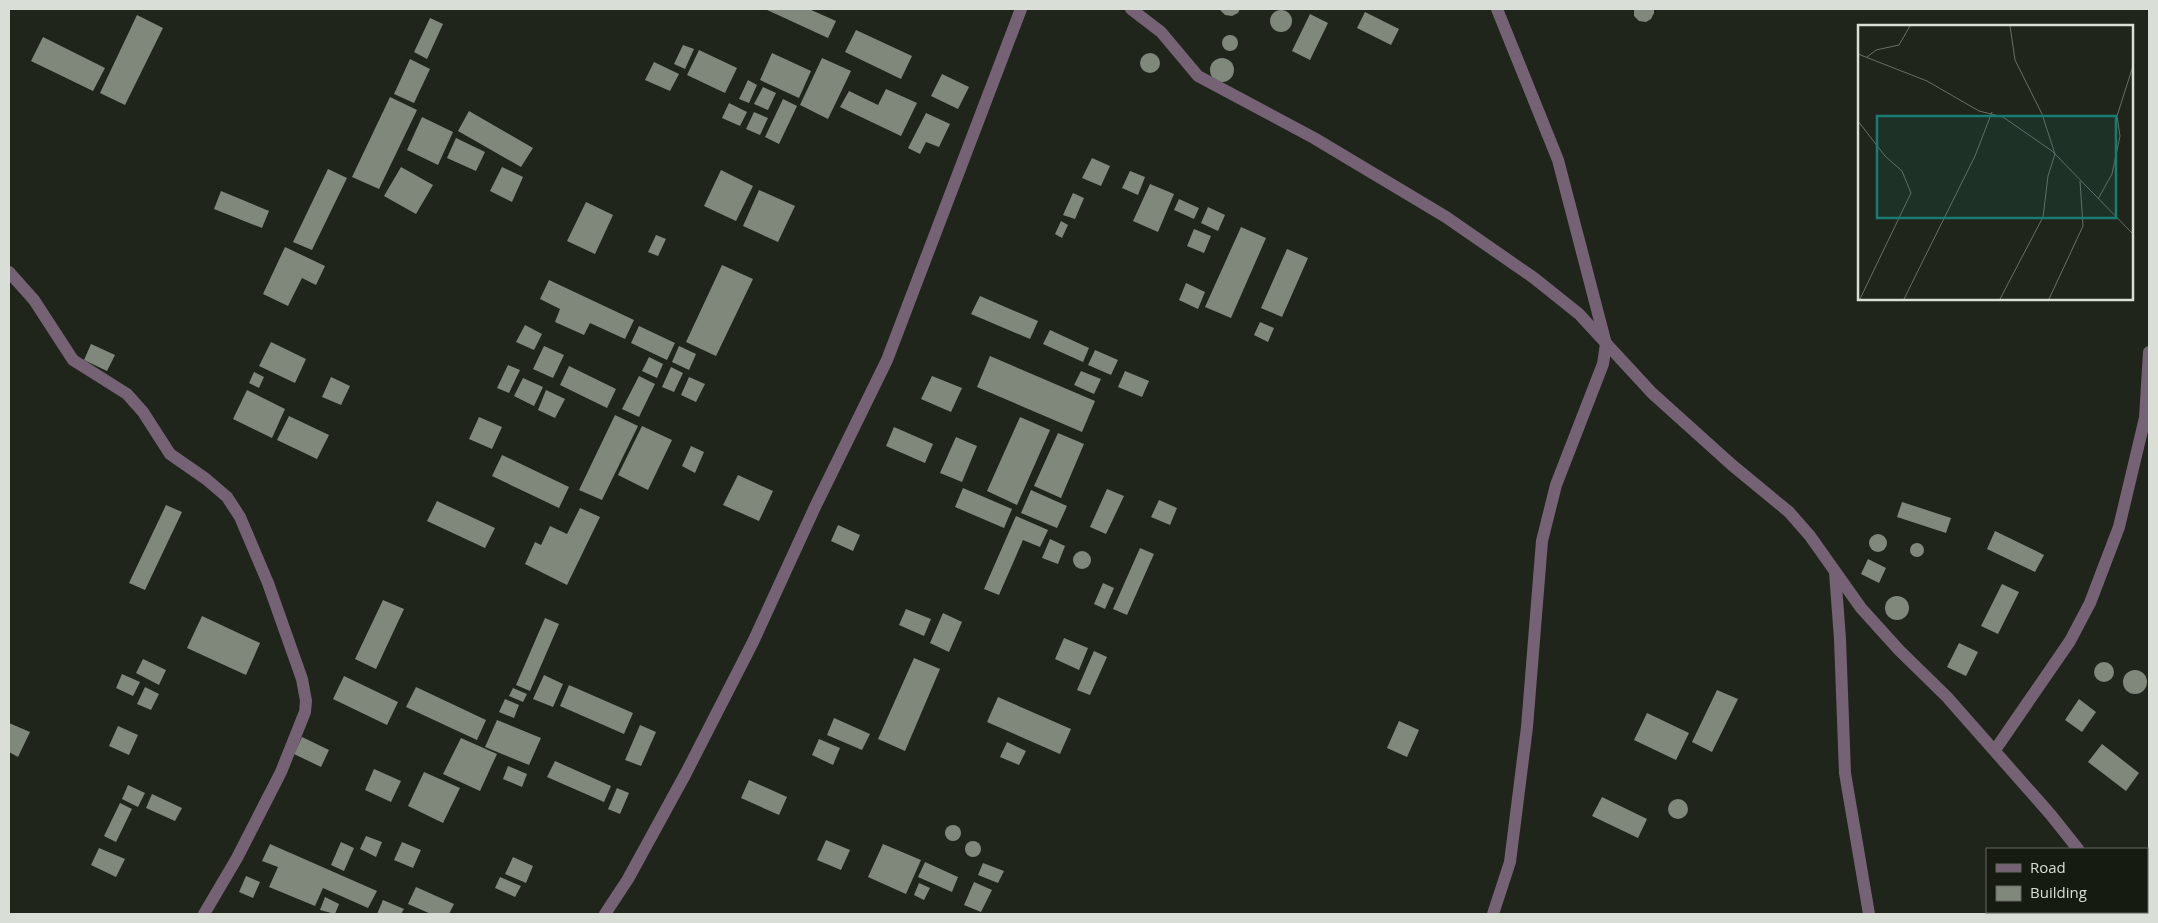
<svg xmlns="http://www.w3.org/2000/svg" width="2158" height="923" viewBox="0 0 2158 923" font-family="'Open Sans',sans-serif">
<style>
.building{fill:#80887c}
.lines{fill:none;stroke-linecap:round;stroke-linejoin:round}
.minor{stroke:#756275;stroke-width:12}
.inset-road{fill:none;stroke:#696f66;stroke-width:1}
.view{fill:#197b73;fill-opacity:0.15;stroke:#197b73;stroke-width:2.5}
.inset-edge{fill:none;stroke:#d9ded7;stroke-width:2.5}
</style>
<rect width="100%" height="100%" fill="#1f251b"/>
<g class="building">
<path d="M765 9H809L836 21 828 38Z"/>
<path d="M1219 9H1240L1238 13 1232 16 1225 15Z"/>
<path d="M1634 9H1654V13L1651 19 1646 22 1639 21 1634 16Z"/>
<circle cx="1281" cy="21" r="11"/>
<path d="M1365 12 1399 29 1391 45 1357 28Z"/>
<path d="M1310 14 1328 23 1310 60 1292 51Z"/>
<path d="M137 15 163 28 125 105 100 93Z"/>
<path d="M430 18 443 24 427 59 414 52Z"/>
<path d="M856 30 912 56 901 79 845 52Z"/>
<circle cx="1230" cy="43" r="8"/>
<path d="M43 37 105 68 93 91 31 61Z"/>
<path d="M683 45 694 49 685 69 674 64Z"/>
<path d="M699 50 737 68 725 93 687 75Z"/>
<circle cx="1150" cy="63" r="10"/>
<path d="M772 53 811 71 799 98 760 80Z"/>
<path d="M822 58 851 71 828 119 800 105Z"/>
<circle cx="1222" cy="70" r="12"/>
<path d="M410 59 430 69 414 103 394 94Z"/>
<path d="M654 62 679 74 670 91 645 80Z"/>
<path d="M942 74 969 87 958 109 931 96Z"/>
<path d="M748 80 757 85 749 103 739 99Z"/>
<path d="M763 87 776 93 768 110 754 104Z"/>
<path d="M886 89 917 103 901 136 840 107 849 91 878 105Z"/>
<path d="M390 97 417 110 379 189 352 177Z"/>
<path d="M783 99 797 106 779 144 765 137Z"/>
<path d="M729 103 747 112 740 126 722 118Z"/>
<path d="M469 111 533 148 521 167 458 131Z"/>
<path d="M754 112 768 118 760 135 746 129Z"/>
<path d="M926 113 950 124 939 147 926 142 920 154 908 148Z"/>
<path d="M422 117 453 132 438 165 407 150Z"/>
<path d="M456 138 485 152 476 171 447 158Z"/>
<path d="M1092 158 1110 166 1101 186 1082 178Z"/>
<path d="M401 167 433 185 416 214 384 196Z"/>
<path d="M502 167 523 177 512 202 490 191Z"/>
<path d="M328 169 347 178 312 250 293 242Z"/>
<path d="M721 170 753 186 736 221 704 206Z"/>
<path d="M1130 171 1145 177 1138 195 1122 188Z"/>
<path d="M1150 184 1174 194 1158 232 1133 221Z"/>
<path d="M759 190 795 206 778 242 743 226Z"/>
<path d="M221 191 269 211 262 228 214 209Z"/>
<path d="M1073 193 1084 198 1075 219 1063 215Z"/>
<path d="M1179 199 1199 208 1194 219 1174 210Z"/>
<path d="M586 202 613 215 595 254 567 241Z"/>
<path d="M1208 207 1225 215 1218 231 1201 223Z"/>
<path d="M1061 221 1068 225 1062 238 1055 234Z"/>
<path d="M1241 227 1266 238 1231 318 1205 307Z"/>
<path d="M1194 229 1211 236 1204 253 1187 246Z"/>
<path d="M656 235 666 239 658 256 648 252Z"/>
<path d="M285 247 325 266 316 285 302 278 288 306 263 294Z"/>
<path d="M1287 249 1308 258 1282 317 1261 308Z"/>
<path d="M722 265 753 279 716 356 686 342Z"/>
<path d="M549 280 634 320 625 339 590 323 584 335 555 322 560 309 540 299Z"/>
<path d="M1186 283 1205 292 1198 309 1179 300Z"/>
<path d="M980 296 1038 321 1030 339 971 314Z"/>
<path d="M1260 322 1274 328 1268 342 1254 335Z"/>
<path d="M525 325 542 334 534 350 516 342Z"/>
<path d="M639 326 675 343 667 360 631 343Z"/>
<path d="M1050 330 1089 348 1083 362 1043 344Z"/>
<path d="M271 342 306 359 295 383 259 366Z"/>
<path d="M91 344 115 355 107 371 84 360Z"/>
<path d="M544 346 564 355 553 378 533 369Z"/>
<path d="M679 346 696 354 689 370 672 362Z"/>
<path d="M1095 350 1118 360 1111 375 1088 365Z"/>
<path d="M990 356 1095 401 1082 432 977 387Z"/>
<path d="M649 357 663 364 657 378 642 371Z"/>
<path d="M508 365 520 370 509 393 497 388Z"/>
<path d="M569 366 616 389 607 408 560 385Z"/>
<path d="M671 367 683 373 674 392 662 387Z"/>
<path d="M1081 371 1101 379 1094 394 1074 385Z"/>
<path d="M1125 371 1149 381 1142 397 1118 387Z"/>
<path d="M254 372 264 377 259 388 249 383Z"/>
<path d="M639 376 655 384 639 417 622 409Z"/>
<path d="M932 376 962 388 951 412 921 399Z"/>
<path d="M331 377 350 386 341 405 322 397Z"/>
<path d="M689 377 705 384 696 402 681 395Z"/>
<path d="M523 378 543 387 534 406 514 396Z"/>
<path d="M247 390 285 409 272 438 233 419Z"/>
<path d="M546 390 565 399 555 418 538 410Z"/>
<path d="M615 415 638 426 602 500 579 490Z"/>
<path d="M289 416 329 435 317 459 277 440Z"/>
<path d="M479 417 502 427 492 449 469 439Z"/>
<path d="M1020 417 1050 430 1017 505 987 491Z"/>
<path d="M642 426 672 440 648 490 618 475Z"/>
<path d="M894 427 933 444 925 463 886 446Z"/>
<path d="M1058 433 1084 444 1061 498 1034 486Z"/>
<path d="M956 437 977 446 962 482 940 473Z"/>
<path d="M691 446 704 452 695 473 682 466Z"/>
<path d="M502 455 569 487 559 508 492 476Z"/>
<path d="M738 475 773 491 759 521 723 505Z"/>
<path d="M963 488 1012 509 1004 528 955 507Z"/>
<path d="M1107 489 1124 496 1106 534 1090 527Z"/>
<path d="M1031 490 1067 506 1057 528 1021 513Z"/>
<path d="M1159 500 1177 508 1170 525 1151 517Z"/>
<path d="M437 501 495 528 485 548 427 521Z"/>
<path d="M1902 502 1951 518 1946 533 1897 517Z"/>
<path d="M166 505 182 512 145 590 129 583Z"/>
<path d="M580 508 600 517 567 585 525 564 535 542 541 545 550 526 567 534Z"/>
<path d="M1016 516 1048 530 1040 547 1023 540 999 595 984 589Z"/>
<path d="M838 525 860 535 853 551 831 541Z"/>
<path d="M1995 531 2044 555 2035 572 1987 549Z"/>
<circle cx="1878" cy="543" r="9"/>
<path d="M1050 539 1065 546 1058 564 1042 558Z"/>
<circle cx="1917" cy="550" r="7"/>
<path d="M1140 548 1154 554 1127 615 1113 609Z"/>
<circle cx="1082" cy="560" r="9"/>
<path d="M1868 559 1886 568 1879 583 1861 574Z"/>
<path d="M1103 583 1114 588 1105 609 1094 604Z"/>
<path d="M2002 584 2019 592 1998 634 1981 626Z"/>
<circle cx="1897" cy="608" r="12"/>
<path d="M383 600 404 609 376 669 355 659Z"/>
<path d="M906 609 931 619 924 636 899 625Z"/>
<path d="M943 613 962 622 949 652 930 643Z"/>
<path d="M202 616 260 643 246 675 187 648Z"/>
<path d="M545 618 559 624 530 691 516 685Z"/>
<path d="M1064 638 1088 648 1079 670 1055 659Z"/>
<path d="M1959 643 1978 652 1966 676 1947 667Z"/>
<path d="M1094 651 1107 657 1090 695 1077 690Z"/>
<path d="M914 658 940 669 905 751 878 739Z"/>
<path d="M143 659 166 670 159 685 136 673Z"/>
<circle cx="2104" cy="672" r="10"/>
<circle cx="2135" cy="682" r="12"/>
<path d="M122 674 140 682 133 696 116 688Z"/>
<path d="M544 675 563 684 553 707 533 699Z"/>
<path d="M344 676 398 702 387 725 333 699Z"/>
<path d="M569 685 633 713 624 734 560 706Z"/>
<path d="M145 687 159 694 151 710 137 704Z"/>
<path d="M416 687 486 720 477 740 406 707Z"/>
<path d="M513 688 527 694 523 702 509 696Z"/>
<path d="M1717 690 1738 699 1712 752 1692 742Z"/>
<path d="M998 697 1071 729 1060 754 987 722Z"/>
<path d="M505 699 519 705 514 718 499 712Z"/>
<path d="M2079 699 2096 712 2082 732 2065 720Z"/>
<path d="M1647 713 1689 733 1676 760 1634 740Z"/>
<path d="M834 718 870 734 862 750 827 735Z"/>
<path d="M497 720 541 738 529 765 485 747Z"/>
<path d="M1399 721 1419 730 1407 757 1387 748Z"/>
<path d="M9 723 30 732 18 757 9 752Z"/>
<path d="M640 725 656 732 641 766 625 760Z"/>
<path d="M118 726 138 735 129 755 109 746Z"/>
<path d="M302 737 329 750 321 767 294 754Z"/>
<path d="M461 738 497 754 480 791 443 774Z"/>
<path d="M819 739 840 748 833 765 812 755Z"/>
<path d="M1007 742 1026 751 1019 765 1000 757Z"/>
<path d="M2102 744 2139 773 2126 791 2088 762Z"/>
<path d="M555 761 611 786 604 802 547 777Z"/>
<path d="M508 766 527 774 522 787 503 779Z"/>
<path d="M374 769 401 781 391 802 365 790Z"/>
<path d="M424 772 460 788 443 823 408 806Z"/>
<path d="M749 780 787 797 779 815 741 798Z"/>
<path d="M128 785 145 793 138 807 122 799Z"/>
<path d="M617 788 629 793 620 814 608 809Z"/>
<path d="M152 794 182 808 175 821 146 808Z"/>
<path d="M1602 797 1647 819 1638 838 1592 816Z"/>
<circle cx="1678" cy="809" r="10"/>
<path d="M120 803 132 809 116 842 104 836Z"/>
<circle cx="953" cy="833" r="8"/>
<path d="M366 836 382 842 376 857 360 849Z"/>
<path d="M826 840 850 850 841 870 817 860Z"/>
<circle cx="973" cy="849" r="8"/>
<path d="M341 842 354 848 344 871 331 865Z"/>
<path d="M402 842 421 850 413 868 394 860Z"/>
<path d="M270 844 377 891 368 908 323 888 315 906 269 887 278 867 262 861Z"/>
<path d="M883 844 921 860 906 894 868 877Z"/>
<path d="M99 848 125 859 116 877 91 865Z"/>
<path d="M513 857 533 866 526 883 505 874Z"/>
<path d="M925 862 958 877 952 892 918 877Z"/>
<path d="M983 863 1004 871 998 883 978 875Z"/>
<path d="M246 876 260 882 253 898 239 892Z"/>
<path d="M500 877 521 886 515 897 495 888Z"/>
<path d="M974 882 992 890 981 912 964 905Z"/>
<path d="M919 883 930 888 924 900 914 895Z"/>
<path d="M416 887 454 904 449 914H431L408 904Z"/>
<path d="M325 897 339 904 335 914 320 910Z"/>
<path d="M383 900 404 909 401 914H377Z"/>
</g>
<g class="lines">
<g class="minor">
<path d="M1131 9 1161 32 1198 76 1314 138 1446 217 1534 278 1579 314 1652 393 1732 465 1789 512 1810 536 1861 608 1899 650 1947 697 2051 815 2078 849"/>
<path d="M9 272 34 300 73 360 127 394 143 412 170 454 206 479 227 497 240 517 268 583 302 679 306 701 305 712 281 772 237 858 204 914"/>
<path d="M1835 572 1840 639 1845 773 1869 914"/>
<path d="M1995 750 2070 641 2090 603 2119 527 2145 418 2149 352"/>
<path d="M2135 912 2137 914"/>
<path d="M605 914 628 879 686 773 753 642 815 507 887 360 1021 9"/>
<path d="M1493 914 1510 862 1527 727 1542 541 1556 485 1603 364 1606 344 1558 160 1497 9"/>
</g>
</g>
<g transform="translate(1858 25)">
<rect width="275" height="275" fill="#1f251b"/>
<path class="inset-road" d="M0 29 69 56 121 86 145 92 194 126 275 209M9 32 18 25 41 20 52 1M0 96 27 131 44 146 53 168 2 274M240 174 254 149 262 111 259 91 275 41M46 274 117 131 134 87M142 274 185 192 190 151 197 129 184 89 157 35 152 1M191 274 225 201 222 156"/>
<path class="view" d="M19 91H258V193H19Z"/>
<rect width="275" height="275" class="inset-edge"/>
</g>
<rect width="2158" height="923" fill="none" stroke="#d9ded7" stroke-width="20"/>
<rect x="1986" y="848" width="162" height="65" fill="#161b12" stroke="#646961"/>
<rect x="1996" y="864" width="25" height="8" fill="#756275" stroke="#646961"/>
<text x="2030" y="873" font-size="15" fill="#d9ded7">Road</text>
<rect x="1996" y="886" width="25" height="15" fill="#80887c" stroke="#646961"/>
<text x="2030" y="898" font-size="15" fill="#d9ded7">Building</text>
</svg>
